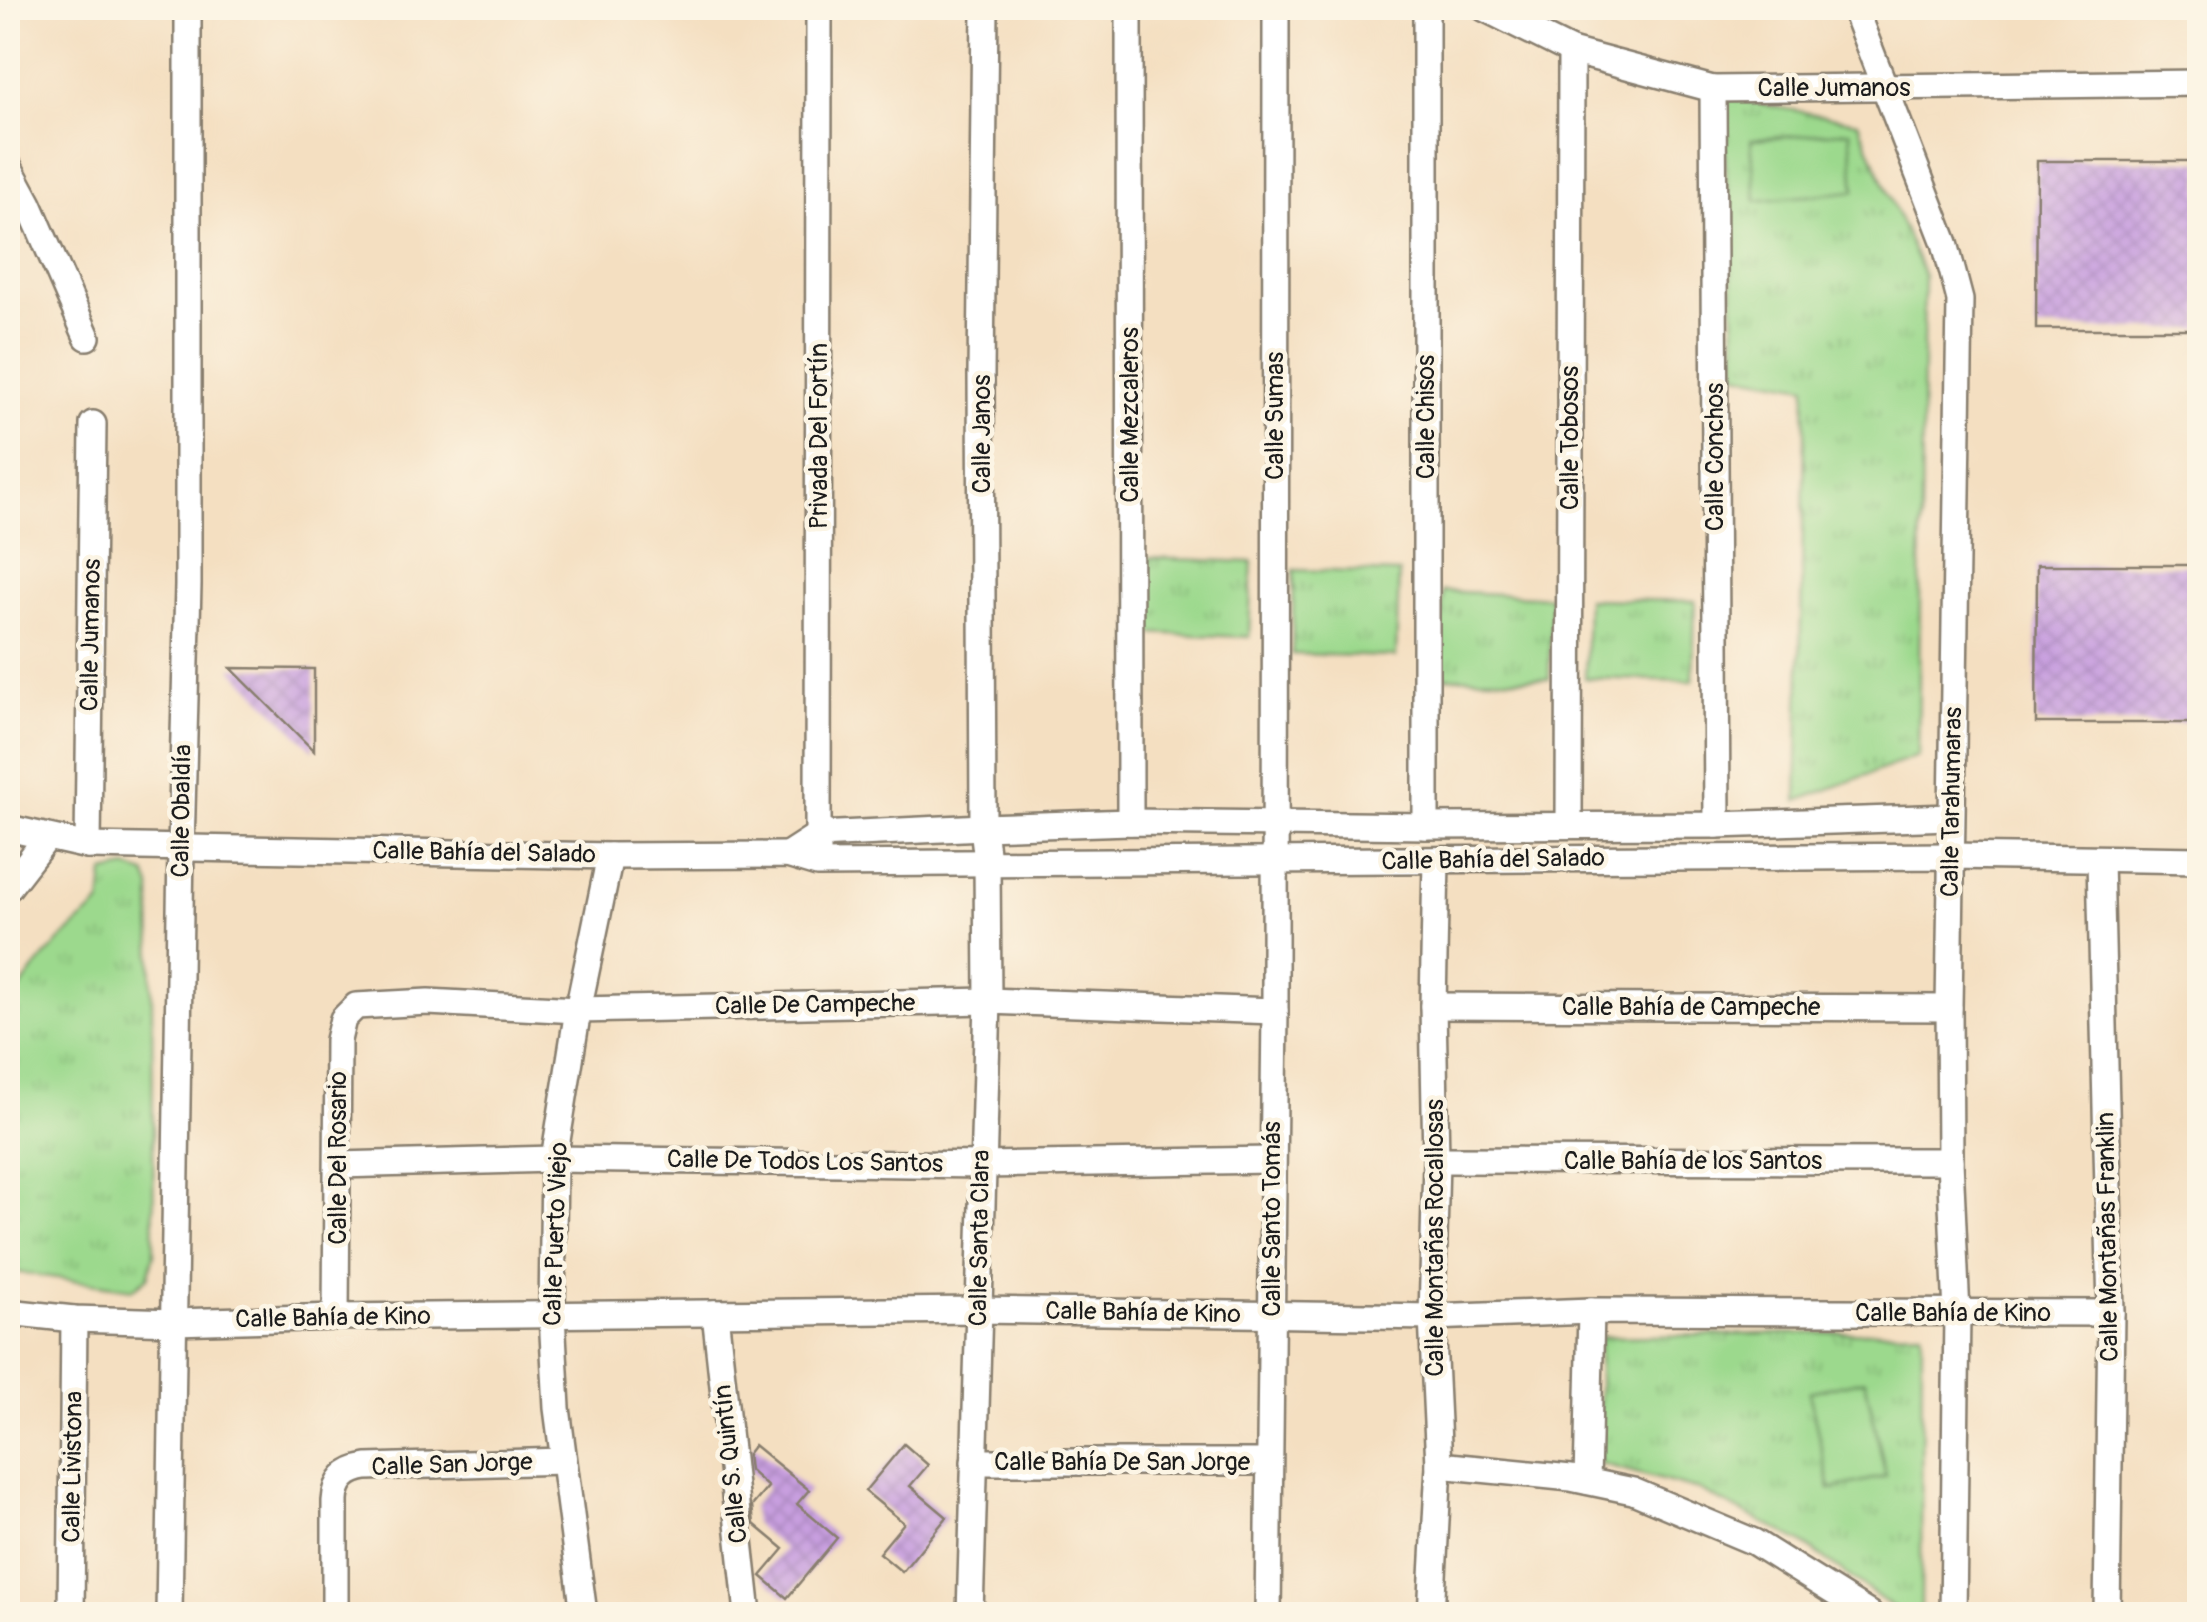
<svg xmlns="http://www.w3.org/2000/svg" width="2207" height="1622" viewBox="0 0 2207 1622" font-family="Pangolin,sans-serif">
<style>
.park{fill:url(#park-tufts);stroke:#5c7a54;stroke-width:2.5}
.pitch{fill:#9cd98d;stroke:#5c7a54;stroke-width:2.5}
.building{fill:url(#building-cross-hatch)}
.lines{fill:none;stroke-linecap:round;stroke-linejoin:round}
.minor-casing{stroke:#887e6e;stroke-width:30}
.minor{stroke:#fff;stroke-width:25}
.labels{text-anchor:middle;dominant-baseline:central;stroke-width:9;stroke-linejoin:round;paint-order:stroke}
.street-label{font-size:25px;fill:#1c1c1c;stroke:#fcf5e5}
</style>
<defs>
<pattern id="park-tufts" width="24" height="20" patternUnits="userSpaceOnUse" patternTransform="scale(2.5)"><rect width="24" height="20" fill="#9cd98d"/><path d="M3 7l-1-3M5 7V3M7 7l1-3M15 17l-1-3M17 17v-4M19 17l1-3" fill="none" stroke="#86ba79"/></pattern>
<pattern id="building-cross-hatch" width="8" height="8" patternUnits="userSpaceOnUse" patternTransform="scale(2.5)"><rect width="8" height="8" fill="#c89fdf"/><path d="M0 0l8 8M0 8l8-8" fill="none" stroke="#ab88bf"/></pattern>
</defs>
<rect width="100%" height="100%" fill="#fcf5e5"/>
<filter id="ink" filterUnits="userSpaceOnUse"><feTurbulence type="fractalNoise" baseFrequency=".01" numOctaves="2"/><feDisplacementMap in="SourceGraphic" scale="20" xChannelSelector="R" yChannelSelector="G"/><feConvolveMatrix kernelMatrix="1 2 1 2 8 2 1 2 1" color-interpolation-filters="sRGB"/></filter>
<filter id="wash" filterUnits="userSpaceOnUse"><feTurbulence type="fractalNoise" baseFrequency=".0048" numOctaves="4" result="noise"/><feDisplacementMap in="SourceGraphic" scale="40" xChannelSelector="R" yChannelSelector="G"/><feGaussianBlur stdDeviation="2.25" result="paint"/><feColorMatrix in="noise" values="0 0 0 0 0 0 0 0 0 0 0 0 0 0 0 0 0 1.4 0 .05"/><feComposite in="paint" operator="in"/></filter>
<g filter="url(#wash)">
<rect width="100%" height="100%" fill="#f4dfc1"/>
<g class="park">
<path d="M1722 97 1858 122 1924 276 1918 756 1797 801 1806 386 1737 374Z"/>
<path d="M1147 558 1252 562 1249 637 1143 633Z"/>
<path d="M1294 570 1399 573 1396 657 1292 654Z"/>
<path d="M1443 591 1551 597 1549 679 1438 677Z"/>
<path d="M1587 599 1695 601 1693 681 1585 678Z"/>
<path d="M127 868 146 874 151 887 154 1254 148 1277 133 1289 8 1271V1011C29 966 65 936 101 903L104 873Z"/>
<path d="M1922 1331 1921 1614H1902L1801 1542 1699 1490 1599 1463V1337Z"/>
</g>
<g class="pitch">
<path d="M1850 131 1855 191 1756 201 1751 140Z"/>
<path d="M1865 1380 1886 1476 1830 1489 1809 1392Z"/>
</g>
<g id="blocks">
<g class="building">
<path d="M2037 161H2200V329H2036Z"/>
<path d="M2037 565H2200V723H2036Z"/>
<path d="M231 668 314 669V751Z"/>
<path d="M904 1444 928 1465 910 1486 947 1517 902 1572 879 1553 904 1523 865 1491Z"/>
<path d="M754 1445 809 1490 797 1504 837 1538 787 1598 761 1576 784 1549 754 1524 752 1506 768 1487 749 1470 747 1454Z"/>
</g>
</g>
</g>
<g filter="url(#ink)">
<use href="#blocks" fill-opacity="0" stroke="#887e6e" stroke-width="2.5"/>
<g class="lines">
<g class="minor-casing">
<g id="minor">
<path d="M1129 8 1130 822"/>
<path d="M1484 8 1571 51 1713 89 2200 83"/>
<path d="M1854 8 1945 243 1960 300 1949 1008 1950 1161 1957 1314 1953 1614"/>
<path d="M1713 89 1717 825"/>
<path d="M8 165 29 204 87 337"/>
<path d="M1569 825 1571 51"/>
<path d="M1426 826V8"/>
<path d="M8 828 88 846 610 856 787 855 817 864 1952 856 2200 860"/>
<path d="M88 846 93 424"/>
<path d="M818 852 819 8"/>
<path d="M787 855 818 835 983 827 1130 822 1426 826 1717 825 1951 817"/>
<path d="M2100 860 2111 1313 2107 1614"/>
<path d="M8 888 46 839"/>
<path d="M1433 1006 1949 1008"/>
<path d="M1436 1160 1950 1161"/>
<path d="M339 1165 554 1159 981 1165 1271 1160"/>
<path d="M8 1312 74 1319 175 1322 336 1317 978 1310 1432 1317 1591 1311 2111 1313"/>
<path d="M715 1313 748 1614"/>
<path d="M336 1317 338 1040 343 1019 356 1006 428 1002 578 1010 988 1001 1275 1011"/>
<path d="M974 1462H1269"/>
<path d="M1439 1465 1571 1478 1633 1491 1754 1542 1869 1614"/>
<path d="M1587 1481 1591 1311"/>
<path d="M71 1614 74 1319"/>
<path d="M169 1614 181 848 188 585V8"/>
<path d="M338 1614 335 1604V1501C336 1480 347 1470 367 1467L562 1461"/>
<path d="M584 1614 557 1408 552 1315 554 1159 578 1010 610 856"/>
<path d="M970 1614 988 1001 987 861 983 827 981 374 985 8"/>
<path d="M1268 1614 1275 1011 1276 8"/>
<path d="M1431 1614 1439 1465 1432 1317 1436 1160 1433 1006 1436 860"/>
</g>
</g>
<use href="#minor" class="minor"/>
</g>
</g>
<g class="labels">
<g class="street-label">
<text x="1834" y="88">Calle Jumanos</text>
<text transform="translate(1130 415) rotate(-90)">Calle Mezcaleros</text>
<text transform="translate(1275 416) rotate(-90)">Calle Sumas</text>
<text transform="translate(1426 417) rotate(-90)">Calle Chisos</text>
<text transform="translate(982 434) rotate(-90)">Calle Janos</text>
<text transform="translate(819 436) rotate(-90)">Privada Del Fortín</text>
<text transform="translate(1570 438) rotate(-90)">Calle Tobosos</text>
<text transform="translate(1715 457) rotate(-90)">Calle Conchos</text>
<text transform="translate(91 635) rotate(-89)">Calle Jumanos</text>
<text transform="translate(1952 802) rotate(-89)">Calle Tarahumaras</text>
<text transform="translate(182 811) rotate(-89)">Calle Obaldía</text>
<text transform="translate(484 853) rotate(1)">Calle Bahía del Salado</text>
<text transform="translate(1493 860) rotate(-1)">Calle Bahía del Salado</text>
<text transform="translate(815 1005) rotate(-1)">Calle De Campeche</text>
<text x="1691" y="1007">Calle Bahía de Campeche</text>
<text transform="translate(338 1158) rotate(-90)">Calle Del Rosario</text>
<text x="1693" y="1161">Calle Bahía de los Santos</text>
<text transform="translate(805 1162) rotate(1)">Calle De Todos Los Santos</text>
<text transform="translate(1272 1219) rotate(-90)">Calle Santo Tomás</text>
<text transform="translate(556 1234) rotate(-88)">Calle Puerto Viejo</text>
<text transform="translate(2108 1237) rotate(-91)">Calle Montañas Franklin</text>
<text transform="translate(980 1238) rotate(-89)">Calle Santa Clara</text>
<text transform="translate(1435 1238) rotate(-90)">Calle Montañas Rocallosas</text>
<text transform="translate(1143 1313) rotate(1)">Calle Bahía de Kino</text>
<text x="1953" y="1313">Calle Bahía de Kino</text>
<text transform="translate(333 1318) rotate(-1)">Calle Bahía de Kino</text>
<text x="1122" y="1462">Calle Bahía De San Jorge</text>
<text transform="translate(731 1464) rotate(-96)">Calle S. Quintín</text>
<text transform="translate(452 1465) rotate(-2)">Calle San Jorge</text>
<text transform="translate(73 1467) rotate(-89)">Calle Livistona</text>
</g>
</g>
<rect width="2207" height="1622" fill="none" stroke="#fcf5e5" stroke-width="40"/>
</svg>
